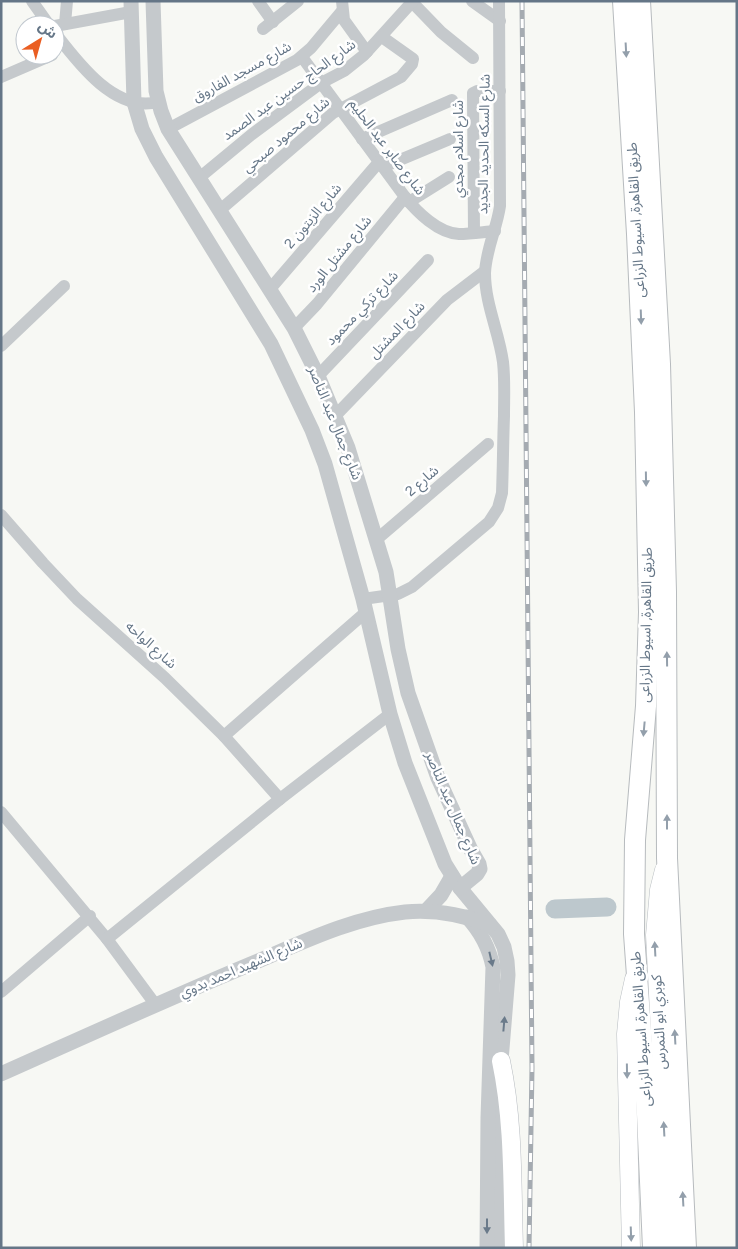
<svg xmlns="http://www.w3.org/2000/svg" width="738" height="1249" viewBox="0 0 738 1249" font-family="Figtree,'Noto Sans Arabic',sans-serif">
<style>
.lines{fill:none;stroke-linecap:round;stroke-linejoin:round}
.river{stroke:#bdc8cd;stroke-width:19}
.secondary-casing{stroke:#b7bcc1;stroke-width:19}
.trunk-casing{stroke:#b7bbbe;stroke-width:22}
.minor{stroke:#c5c9cc;stroke-width:12}
.tertiary{stroke:#c5c9cc;stroke-width:15}
.secondary{stroke:#fff;stroke-width:18}
.trunk{stroke:#fff;stroke-width:20}
.rail-casing{stroke:#a5abb1;stroke-width:5}
.rail{stroke:#fff;stroke-width:3;stroke-dasharray:9;stroke-linecap:butt}
.oneway{fill:#939fab}
.oneway2{fill:#6a7a8a}
.labels{text-anchor:middle;dominant-baseline:central;stroke-width:5;stroke-linejoin:round;paint-order:stroke}
.street-label{font-size:14px;fill:#657687;stroke:#fff}
</style>
<rect width="100%" height="100%" fill="#f7f8f4"/>
<g class="lines">
<path class="river" d="M555 909 607 907"/>
<g class="secondary-casing">
<g id="secondary">
<path d="M664 870 659 890 655 935 671 1248"/>
<path d="M501 1061C514 1123 512 1185 514 1248"/>
<path d="M631 1248 626 1034 629 1002 634 979"/>
</g>
</g>
<g class="trunk-casing">
<g id="trunk">
<path d="M623 1 637 234 645 412 649 612 646 706 635 840 634 934 647 1114 653 1248"/>
<path d="M640 1 660 364 666 592 667 858 686 1248"/>
</g>
</g>
<g class="minor">
<path d="M32 1 49 25"/>
<path d="M258 1 273 22"/>
<path d="M342 1 344 20 367 52"/>
<path d="M472 1 500 21"/>
<path d="M412 2 441 32 473 58"/>
<path d="M65 24 67 1"/>
<path d="M55 26 131 12"/>
<path d="M263 29 298 1"/>
<path d="M55 33C78 63 115 113 158 102"/>
<path d="M302 57 405 197C417 212 438 233 459 234 471 234 483 232 495 231"/>
<path d="M1 77 52 55"/>
<path d="M168 129 297 60 311 48 342 11"/>
<path d="M362 139 452 100"/>
<path d="M383 167 450 139"/>
<path d="M199 178 251 135 321 83 344 71 364 55 413 1"/>
<path d="M409 202 449 177"/>
<path d="M220 210 333 113 401 77 412 64 413 59 382 37"/>
<path d="M474 233 473 93 477 91H500"/>
<path d="M270 289 379 162"/>
<path d="M294 328 317 304 405 197"/>
<path d="M1 346 64 286"/>
<path d="M318 376 428 260"/>
<path d="M335 416 447 300 485 271"/>
<path d="M1 515 43 563 77 599 165 678 224 736 280 799"/>
<path d="M376 540 488 444"/>
<path d="M363 599 398 594 412 587 489 522 498 508 502 493C503 467 503 442 504 416 504 398 505 380 503 362 499 332 485 304 485 273 486 249 497 228 500 206L499 1"/>
<path d="M224 736 366 612"/>
<path d="M1 812 107 939 155 1004"/>
<path d="M107 939 280 799 390 714"/>
<path d="M1 992 90 916"/>
</g>
<g class="tertiary">
<path d="M131 1 134 102 142 129 156 157 271 344 312 430 325 464 363 599 390 714 405 763 445 864 460 888 498 934 504 947 507 961 508 975 501 1061 498 1148 499 1248"/>
<path d="M153 1 156 91 161 111 168 129 294 328 318 376 348 448 386 572 398 649 408 693 438 778 471 850 479 864 480 869 477 874 460 888"/>
<path d="M426 911 441 895 452 876"/>
<path d="M467 917C481 932 489 947 493 967L488 1118 487 1248"/>
<path d="M1 1074C84 1037 167 999 251 964 301 943 351 918 405 912 435 909 463 915 490 925"/>
</g>
<use href="#secondary" class="secondary"/>
<use href="#trunk" class="trunk"/>
<g class="rail-casing">
<path id="rail" d="M522 1 532 1068 529 1248"/>
</g>
<use href="#rail" class="rail"/>
</g>
<defs><path id="oneway-solid" d="M-6-.8H1V-3.2L6.5 0L1 3.2V.8H-6Z" transform="scale(1.25)"/></defs>
<g class="oneway">
<use href="#oneway-solid" transform="translate(626 50) rotate(87)"/>
<use href="#oneway-solid" transform="translate(641 317) rotate(88)"/>
<use href="#oneway-solid" transform="translate(646 479) rotate(89)"/>
<use href="#oneway-solid" transform="translate(667 659) rotate(-91)"/>
<use href="#oneway-solid" transform="translate(644 729) rotate(95)"/>
<use href="#oneway-solid" transform="translate(667 822) rotate(-90)"/>
<use href="#oneway-solid" transform="translate(655 949) rotate(-93)"/>
<use href="#oneway-solid" transform="translate(675 1037) rotate(-93)"/>
<use href="#oneway-solid" transform="translate(627 1071) rotate(89)"/>
<use href="#oneway-solid" transform="translate(664 1129) rotate(-93)"/>
<use href="#oneway-solid" transform="translate(683 1199) rotate(-93)"/>
<use href="#oneway-solid" transform="translate(631 1234) rotate(88)"/>
</g>
<g class="oneway2">
<use href="#oneway-solid" transform="translate(491 959) rotate(77)"/>
<use href="#oneway-solid" transform="translate(504 1024) rotate(-85)"/>
<use href="#oneway-solid" transform="translate(487 1226) rotate(90)"/>
</g>
<g class="labels">
<g class="street-label">
<text transform="translate(242 72) rotate(-29)">شارع مسجد الفاروق</text>
<text transform="translate(289 90) rotate(-36)">شارع الحاج حسين عبد الصمد</text>
<text transform="translate(286 135) rotate(-40)">شارع محمود صبحي</text>
<text transform="translate(484 144) rotate(-89)">شارع السكه الحديد الجديد</text>
<text transform="translate(387 147) rotate(53)">شارع صابر عبد الحليم</text>
<text transform="translate(458 149) rotate(-90)">شارع اسلام مجدي</text>
<text transform="translate(313 216) rotate(-50)">شارع الزيتون 2</text>
<text transform="translate(636 220) rotate(-93)">طريق القاهرة, اسيوط الزراعى</text>
<text transform="translate(339 254) rotate(-51)">شارع مشتل الورد</text>
<text transform="translate(362 308) rotate(-46)">شارع تركي محمود</text>
<text transform="translate(397 330) rotate(-46)">شارع المشتل</text>
<text transform="translate(335 423) rotate(68)">شارع جمال عبد الناصر</text>
<text transform="translate(422 481) rotate(-41)">شارع 2</text>
<text transform="translate(646 625) rotate(-89)">طريق القاهرة, اسيوط الزراعى</text>
<text transform="translate(151 645) rotate(42)">شارع الواحه</text>
<text transform="translate(453 808) rotate(67)">شارع جمال عبد الناصر</text>
<text transform="translate(241 968) rotate(-23)">شارع الشهيد احمد بدوي</text>
<text transform="translate(659 1022) rotate(-93)">كوبري ابو النمرس</text>
<text transform="translate(641 1029) rotate(-94)">طريق القاهرة, اسيوط الزراعى</text>
</g>
</g>
<rect width="738" height="1249" fill="none" stroke="#657687" stroke-width="5"/>
<g transform="translate(40 40) rotate(37)"><circle r="24" fill="#ffffff" stroke="#c1c8cf"/>
<path d="M0-4L9 19L0 12L-9 19Z" fill="#ea5e22"/>
<text y="-8" font-size="14" font-weight="bold" text-anchor="middle" fill="#657687">ش</text>
</g>
</svg>
